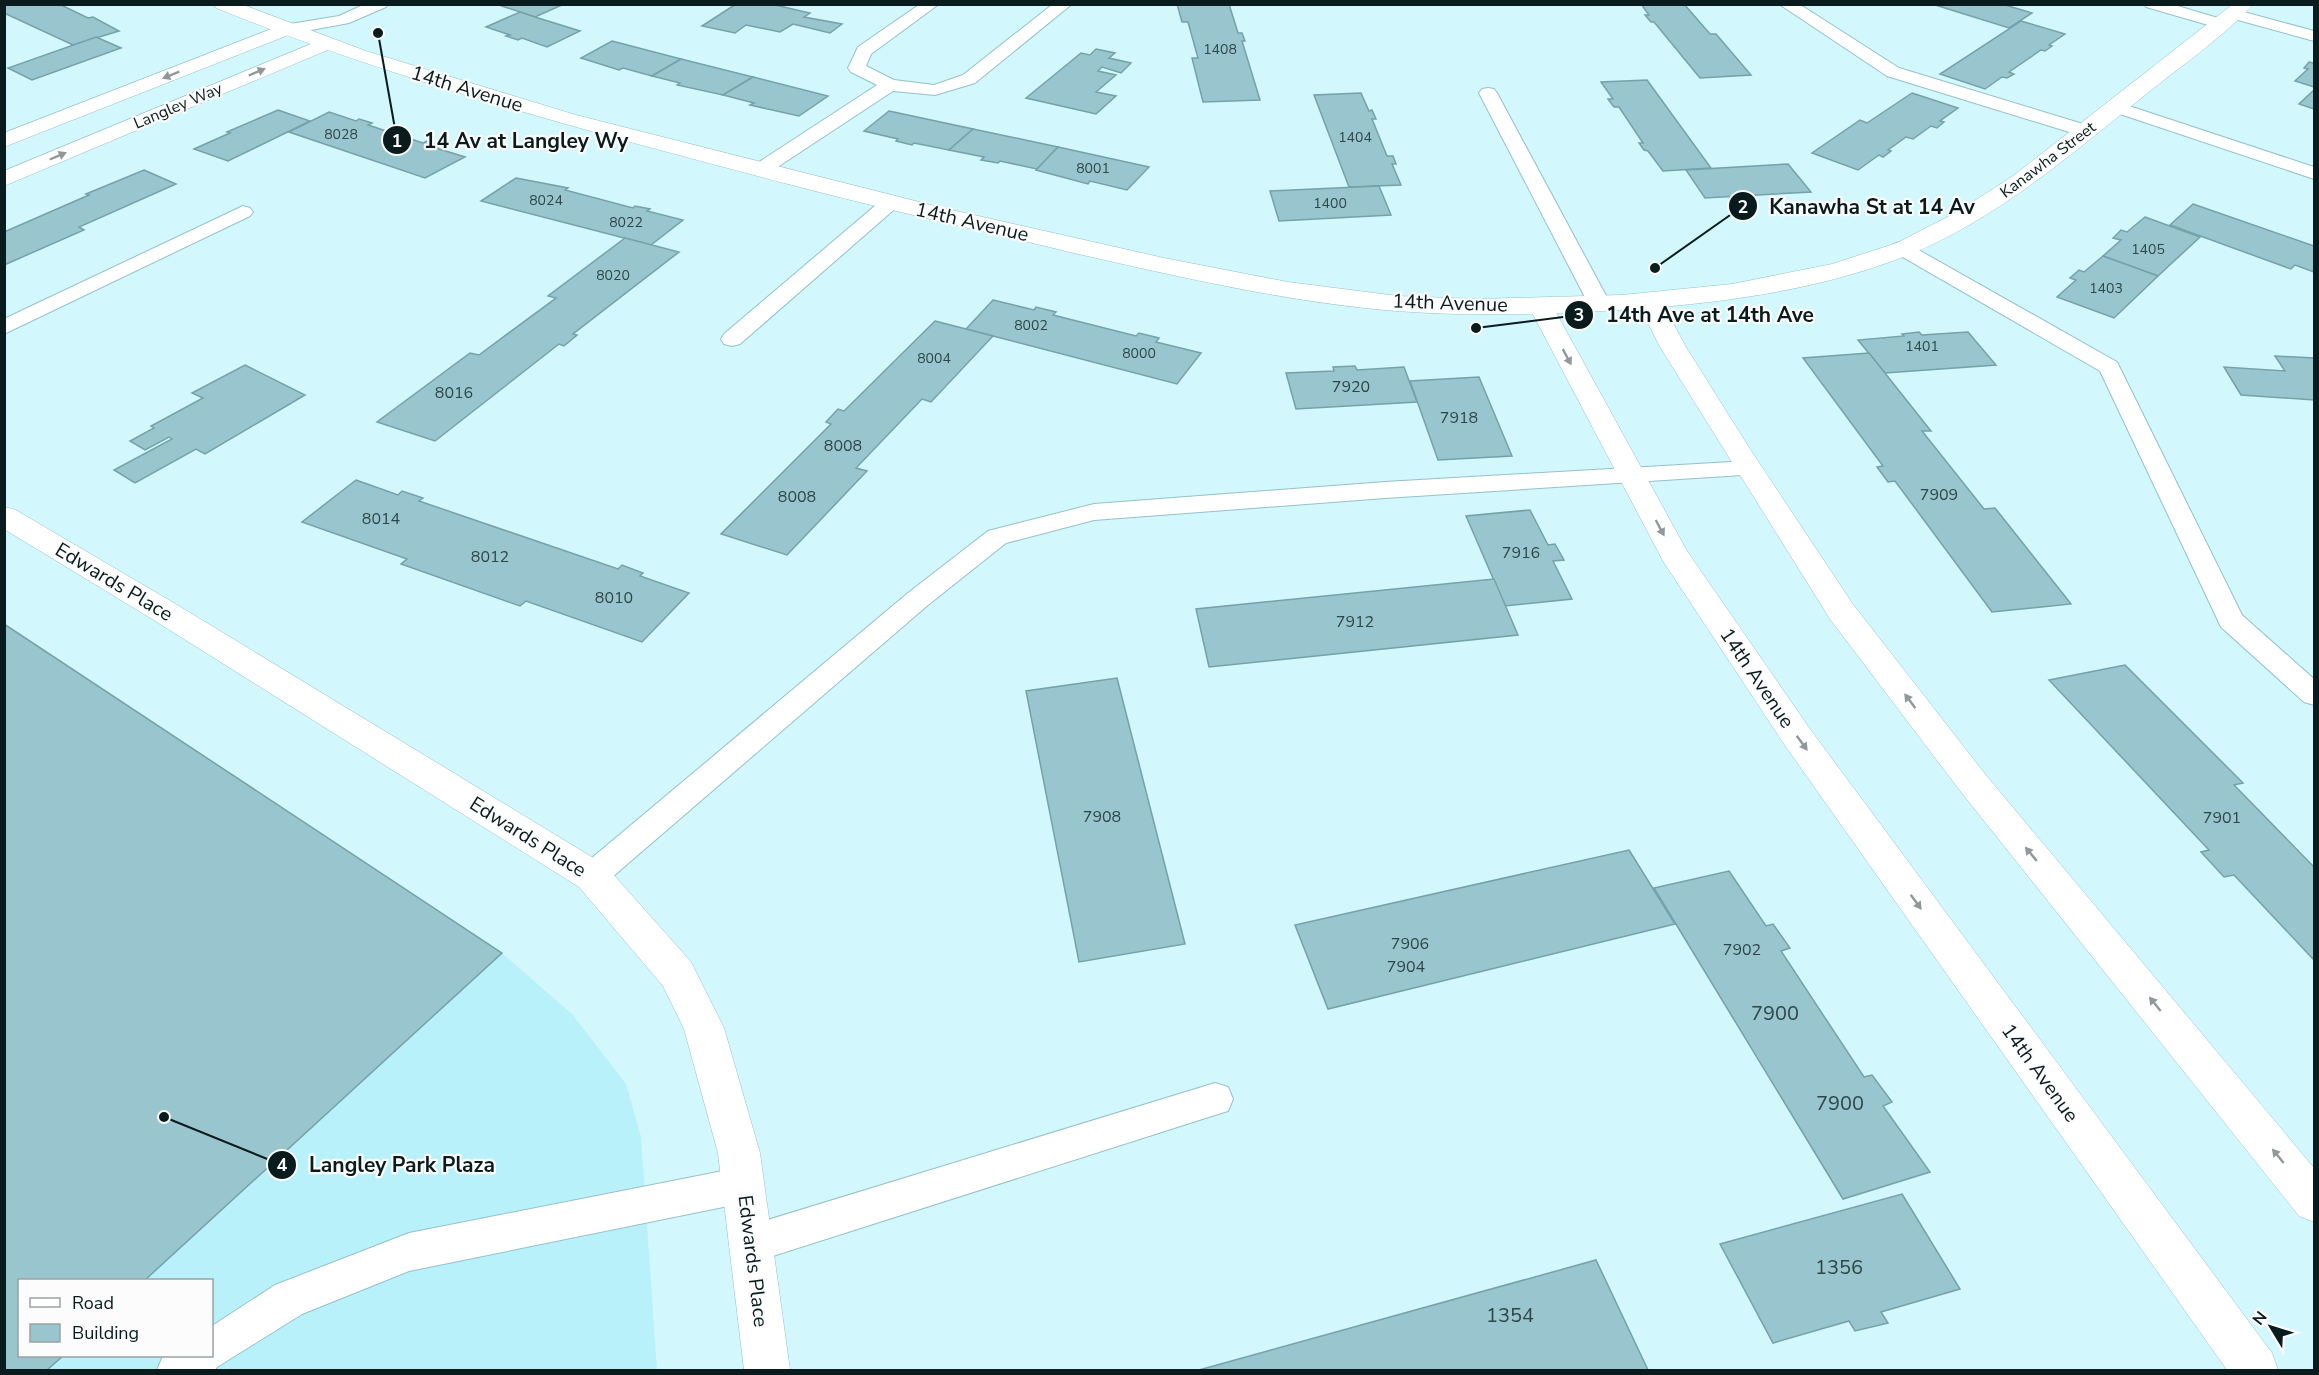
<svg xmlns="http://www.w3.org/2000/svg" width="2319" height="1375" viewBox="0 0 2319 1375" font-family="'Nunito Sans',sans-serif">
<style>
.built{fill:#b9f1fb;fill-rule:evenodd}
.building{fill:#99c6ce;stroke:#75a1a9;stroke-width:1.5}
.lines{fill:none;stroke-linecap:round;stroke-linejoin:round}
.lane-casing{stroke:#94c1c8;stroke-width:2}
.street-casing{stroke:#94c1c8;stroke-width:1}
.secondary-casing{stroke:#94c1c8;stroke-width:1}
.lane{fill:#fff;fill-rule:evenodd}
.street{fill:#fff;fill-rule:evenodd}
.secondary{fill:#fff;fill-rule:evenodd}
.oneway{fill:#909899}
.labels{text-anchor:middle;dominant-baseline:central;stroke-width:4.5;stroke-linejoin:round;paint-order:stroke}
.far-number-label{font-size:14px;fill:#2d4649}
.far-street-label{font-size:16px;fill:#091b1d;stroke:#fcfcfc}
.number-label{font-size:16px;fill:#2d4649}
.street-label{font-size:20px;fill:#091b1d;stroke:#fcfcfc}
.near-number-label{font-size:20px;fill:#2d4649}
.leader{fill:none;stroke:#091b1d;stroke-width:2}
.callout-dot{fill:#091b1d;stroke:#fcfcfc;stroke-width:2}
.mark-label{font-size:18px;text-anchor:middle;font-weight:bold;fill:#fff}
.callout-label{font-size:21px;text-anchor:middle;font-weight:bold;fill:#091b1d;stroke:#fcfcfc;stroke-width:4.5;stroke-linejoin:round;paint-order:stroke}
</style>
<rect width="100%" height="100%" fill="#d2f7fd"/>
<path class="built" d="M4 624 502 953 573 1015 626 1084 641 1137 657 1370H5ZM20 1280H212V1356H20Z"/>
<g class="building">
<path d="M4 4H59L88 18 93 17 119 31 73 45 4 13Z"/>
<path d="M506 4H564L535 17 502 6Z"/>
<path d="M736 4H771L810 13 804 17 842 24 830 33 793 24 780 32 746 25 735 33 702 26Z"/>
<path d="M1177 4H1229L1238 33H1242L1245 41H1242L1260 100 1203 102 1192 58H1198L1188 22H1182Z"/>
<path d="M1641 4H1684L1710 34H1716L1751 75 1700 78 1654 22H1651L1645 15H1649Z"/>
<path d="M1932 4H2002L2032 13 2009 28Z"/>
<path d="M520 12 535 17 580 31 547 47 522 38 518 40 506 36 510 35 486 27Z"/>
<path d="M2021 21 2065 34 2049 45 2052 46 2045 51 2041 50 2009 72 2014 74 2007 78 2002 77 1985 89 1940 74Z"/>
<path d="M96 37 121 48 32 80 8 68Z"/>
<path d="M612 41 681 59 652 76 623 68 619 70 581 58Z"/>
<path d="M1096 49 1115 53 1109 58 1131 63 1121 73 1102 67 1098 71 1116 75 1096 92 1116 96 1096 114 1026 98 1081 53 1090 55Z"/>
<path d="M681 59 753 77 723 95 677 85 680 83 652 76Z"/>
<path d="M2309 62 2314 63V87L2295 81 2308 69 2304 68Z"/>
<path d="M753 77 828 96 799 116 750 105 754 103 723 95Z"/>
<path d="M1647 80 1711 168 1663 171 1648 151 1644 150 1639 143H1643L1619 107H1614L1608 99H1613L1601 82Z"/>
<path d="M2314 90V109L2299 104Z"/>
<path d="M1361 93 1369 111 1372 110 1376 119H1372L1387 156H1393L1396 164H1392L1401 185 1349 187 1314 95Z"/>
<path d="M1912 93 1958 108 1940 121 1944 122 1937 128 1931 126 1913 139 1906 137 1888 150 1891 151 1883 157 1879 155 1858 170 1812 153 1860 120 1867 123Z"/>
<path d="M278 110 310 121 228 161 194 149 230 133 227 132Z"/>
<path d="M889 111 973 129 949 150 914 143 912 145 896 141 898 139 864 131Z"/>
<path d="M329 112 356 121 359 119 372 123 368 125 423 143 427 141 440 146 436 148 465 157 425 178 289 132Z"/>
<path d="M973 129 1058 147 1037 169 1000 161 998 163 981 160 984 157 949 150Z"/>
<path d="M1058 147 1149 167 1127 190 1090 181 1088 184 1036 170Z"/>
<path d="M1788 164 1811 192 1705 198 1686 170Z"/>
<path d="M144 170 176 184 79 227 84 230 4 265V232L89 195 86 194Z"/>
<path d="M516 178 568 188 565 190 633 208 635 206 650 209 647 211 683 220 651 245 481 201Z"/>
<path d="M1379 186 1391 215 1279 221 1270 191Z"/>
<path d="M2193 204 2314 246V272L2295 265 2291 269 2170 225Z"/>
<path d="M2145 217 2200 237 2158 276 2103 256 2121 240 2113 238 2121 230 2127 232Z"/>
<path d="M625 238 679 252 573 334 577 335 564 346 559 344 435 441 377 422 470 353 479 355 556 298 548 296Z"/>
<path d="M2103 256 2158 276 2114 318 2057 297 2076 280 2070 278 2079 270 2084 272Z"/>
<path d="M993 300 1034 310 1036 307 1056 312 1053 315 1136 336 1139 333 1159 338 1156 342 1201 353 1177 384 966 329Z"/>
<path d="M935 321 993 336 931 402 922 399 856 468 867 471 787 555 721 534 831 424 826 422 838 409 844 411Z"/>
<path d="M1919 332 1922 335 1968 332 1996 365 1885 373 1858 340 1904 336 1902 334Z"/>
<path d="M1869 353 1931 431H1922L1984 509 1995 508 2071 604 1992 612 1895 481 1888 482 1877 467 1883 466 1803 358Z"/>
<path d="M2275 356 2314 358V400L2241 395 2224 367 2285 371Z"/>
<path d="M245 365 305 395 205 454 196 449 135 483 114 470 172 439 169 437 145 450 130 441 154 428 151 426 203 398 192 393Z"/>
<path d="M1355 366 1357 370 1404 367 1417 402 1296 409 1286 373 1334 371 1333 367Z"/>
<path d="M1479 377 1512 456 1438 460 1410 381Z"/>
<path d="M356 480 398 495 402 491 423 498 419 501 618 569 622 565 643 573 640 576 689 593 642 642 526 601 520 606 401 564 407 559 302 522Z"/>
<path d="M1530 510 1548 545 1555 544 1564 560 1553 561 1572 599 1505 606 1466 516Z"/>
<path d="M1494 579 1518 635 1209 667 1196 609Z"/>
<path d="M4 624 502 953 145 1280H20V1356H63L47 1370H4Z"/>
<path d="M2125 665 2243 783 2234 785 2314 867V960L2234 875 2224 877 2201 852 2209 850 2049 680Z"/>
<path d="M1117 678 1185 944 1079 962 1026 691Z"/>
<path d="M1629 850 1675 924 1328 1009 1295 925Z"/>
<path d="M1729 871 1766 926 1773 924 1790 948 1781 951 1864 1077 1872 1075 1892 1102 1883 1106 1930 1172 1843 1199 1654 888Z"/>
<path d="M1902 1194 1960 1289 1881 1312 1888 1323 1855 1331 1849 1321 1773 1343 1720 1244Z"/>
<path d="M1596 1260 1648 1370H1199Z"/>
</g>
<g class="lines">
<g class="lane-casing">
<g id="lane">
<path d="M365 4H388L386 7 349 23 284 35 276 30 284 25 339 16Z"/>
<path d="M920 4H939L871 54 866 66 894 80 934 85 963 75 1053 4H1072L975 83 935 95 893 91 767 174H753L750 170 753 166 877 85 851 72 848 68 858 47Z"/>
<path d="M1779 4H1799L1899 68 2093 127 2095 131 2093 135H2079L1887 76Z"/>
<path d="M2144 4H2171L2228 21 2230 24 2222 29 2146 7Z"/>
<path d="M2233 9 2314 31V41L2227 17 2225 14Z"/>
<path d="M1488 88 1494 89 1497 93 1610 303 1607 308 1599 309 1591 308 1588 303 1479 93 1482 89Z"/>
<path d="M2117 102 2314 167V179L2111 111 2108 107 2111 103Z"/>
<path d="M890 197 897 199 900 203 897 207 740 344 732 346 724 344 721 339 724 334 883 199Z"/>
<path d="M243 206 250 208 253 212 250 216 4 334V319Z"/>
<path d="M1901 242 1908 244 2117 362 2242 615 2314 679V705L2304 702 2221 627 2100 371 1894 252 1891 248 1894 244Z"/>
<path d="M1749 461 1758 464 1761 469 1758 474 1385 498 1094 520 1006 543 928 605 603 885 592 889 581 885 576 876 581 867 908 593 988 531 1094 504 1385 482Z"/>
<path d="M1215 1083 1228 1087 1233 1099 1228 1111 1215 1115 751 1263 737 1257 732 1244 737 1231 751 1225Z"/>
<path d="M743 1167 756 1172 762 1185 756 1198 743 1203 409 1271 302 1314 217 1367 215 1370H157L163 1356H212V1326L275 1285 409 1233Z"/>
</g>
</g>
<g class="street-casing">
<g id="street">
<path d="M284 24 291 26 294 30 291 34 4 147V133Z"/>
<path d="M323 39 330 41 333 45 330 49 4 186V171Z"/>
<path d="M1649 294 1658 296 1661 301 1686 347 1748 446 1852 603 1985 774 2314 1168V1222L2299 1216 1961 792 1830 619 1660 347 1637 301 1640 296Z"/>
<path d="M1540 298 1549 300 1552 305 1687 551 1810 729 2272 1353 2278 1370H2227L1786 747 1663 561 1528 305 1531 300Z"/>
<path d="M4 507 14 509 174 603 605 865 691 962 724 1028 760 1153 790 1370H744L718 1153 684 1029 663 986 579 887 152 619 4 529Z"/>
</g>
</g>
<g class="secondary-casing">
<path id="secondary" d="M214 4H241L366 51 576 115 943 208 1164 258 1288 282 1398 296 1478 299 1622 295 1732 284 1832 264 1897 243 1957 212 2013 176 2233 4H2254C2222 38 2181 66 2145 95 2064 160 1982 232 1881 265 1802 292 1718 303 1635 309 1556 314 1475 317 1396 311 1287 302 1180 277 1074 253 979 230 883 209 788 184 595 133 403 83 216 8Z"/>
</g>
<use href="#lane" class="lane"/>
<use href="#street" class="street"/>
<use href="#secondary" class="secondary"/>
</g>
<defs><path id="oneway-solid" d="M-6-.8H1V-3.2L6.5 0L1 3.2V.8H-6Z" transform="scale(1.5)"/></defs>
<g class="oneway">
<use href="#oneway-solid" transform="translate(257 72) rotate(-23)"/>
<use href="#oneway-solid" transform="translate(171 75) rotate(158)"/>
<use href="#oneway-solid" transform="translate(58 156) rotate(-23)"/>
<use href="#oneway-solid" transform="translate(1567 357) rotate(62)"/>
<use href="#oneway-solid" transform="translate(1660 528) rotate(62)"/>
<use href="#oneway-solid" transform="translate(1910 701) rotate(-127)"/>
<use href="#oneway-solid" transform="translate(1802 743) rotate(54)"/>
<use href="#oneway-solid" transform="translate(2031 854) rotate(-130)"/>
<use href="#oneway-solid" transform="translate(1916 902) rotate(54)"/>
<use href="#oneway-solid" transform="translate(2155 1004) rotate(-129)"/>
<use href="#oneway-solid" transform="translate(2278 1156) rotate(-129)"/>
</g>
<g class="labels">
<g class="far-number-label">
<text x="1220" y="49">1408</text>
<text x="341" y="134">8028</text>
<text x="1355" y="137">1404</text>
<text x="1093" y="168">8001</text>
<text x="546" y="200">8024</text>
<text x="1330" y="203">1400</text>
<text x="626" y="222">8022</text>
<text x="2148" y="249">1405</text>
<text x="613" y="275">8020</text>
<text x="2106" y="288">1403</text>
<text x="1031" y="325">8002</text>
<text x="1922" y="346">1401</text>
<text x="1139" y="353">8000</text>
<text x="934" y="358">8004</text>
</g>
<g class="far-street-label">
<text transform="translate(178 106) rotate(-23)">Langley Way</text>
<text transform="translate(2048 160) rotate(-37)">Kanawha Street</text>
</g>
<g class="number-label">
<text x="1351" y="387">7920</text>
<text x="454" y="393">8016</text>
<text x="1459" y="418">7918</text>
<text x="843" y="446">8008</text>
<text x="1939" y="495">7909</text>
<text x="797" y="497">8008</text>
<text x="381" y="519">8014</text>
<text x="1521" y="553">7916</text>
<text x="490" y="557">8012</text>
<text x="614" y="598">8010</text>
<text x="1355" y="622">7912</text>
<text x="1102" y="817">7908</text>
<text x="2222" y="818">7901</text>
<text x="1410" y="944">7906</text>
<text x="1742" y="950">7902</text>
<text x="1406" y="967">7904</text>
</g>
<g class="street-label">
<text transform="translate(467 89) rotate(17)">14th Avenue</text>
<text transform="translate(972 222) rotate(13)">14th Avenue</text>
<text transform="translate(1450 303) rotate(2)">14th Avenue</text>
<text transform="translate(114 582) rotate(31)">Edwards Place</text>
<text transform="translate(1757 678) rotate(56)">14th Avenue</text>
<text transform="translate(528 837) rotate(32)">Edwards Place</text>
<text transform="translate(2040 1073) rotate(54)">14th Avenue</text>
<text transform="translate(753 1261) rotate(83)">Edwards Place</text>
</g>
<g class="near-number-label">
<text x="1775" y="1013">7900</text>
<text x="1840" y="1103">7900</text>
<text x="1839" y="1267">1356</text>
<text x="1510" y="1315">1354</text>
</g>
</g>
<path class="leader" d="M378 33L397 140M1655 268L1743 206M1476 328L1579 315M164 1117L282 1165"/>
<g class="callout-dot">
<circle cx="378" cy="33" r="6"/>
<circle cx="1655" cy="268" r="6"/>
<circle cx="1476" cy="328" r="6"/>
<circle cx="164" cy="1117" r="6"/>
<circle cx="397" cy="140" r="15"/>
<circle cx="1743" cy="206" r="15"/>
<circle cx="1579" cy="315" r="15"/>
<circle cx="282" cy="1165" r="15"/>
</g>
<g class="mark-label">
<text x="397" y="147">1</text>
<text x="1743" y="213">2</text>
<text x="1579" y="321">3</text>
<text x="282" y="1171">4</text>
</g>
<g class="callout-label">
<text x="526" y="148">14 Av at Langley Wy</text>
<text x="1872" y="214">Kanawha St at 14 Av</text>
<text x="1710" y="322">14th Ave at 14th Ave</text>
<text x="402" y="1172">Langley Park Plaza</text>
</g>
<rect width="2319" height="1375" fill="none" stroke="#091b1d" stroke-width="12"/>
<rect x="18" y="1279" width="195" height="78" fill="#fcfcfc" stroke="#9ba2a3" stroke-width="1.5"/>
<rect x="30" y="1298" width="30" height="9" fill="#ffffff" stroke="#9ba2a3" stroke-width="1.5"/>
<text x="72" y="1309" font-size="18" fill="#091b1d">Road</text>
<rect x="30" y="1324" width="30" height="18" fill="#99c6ce" stroke="#9ba2a3" stroke-width="1.5"/>
<text x="72" y="1339" font-size="18" fill="#091b1d">Building</text>
<g transform="translate(2271 1327) rotate(308)" stroke="#fcfcfc" stroke-width="4.5" paint-order="stroke">
<path d="M0-4.5L10 22L0 15L-10 22Z" fill="#091b1d"/>
<text y="-9" font-size="16" font-weight="bold" text-anchor="middle" fill="#091b1d">N</text>
</g>
</svg>
